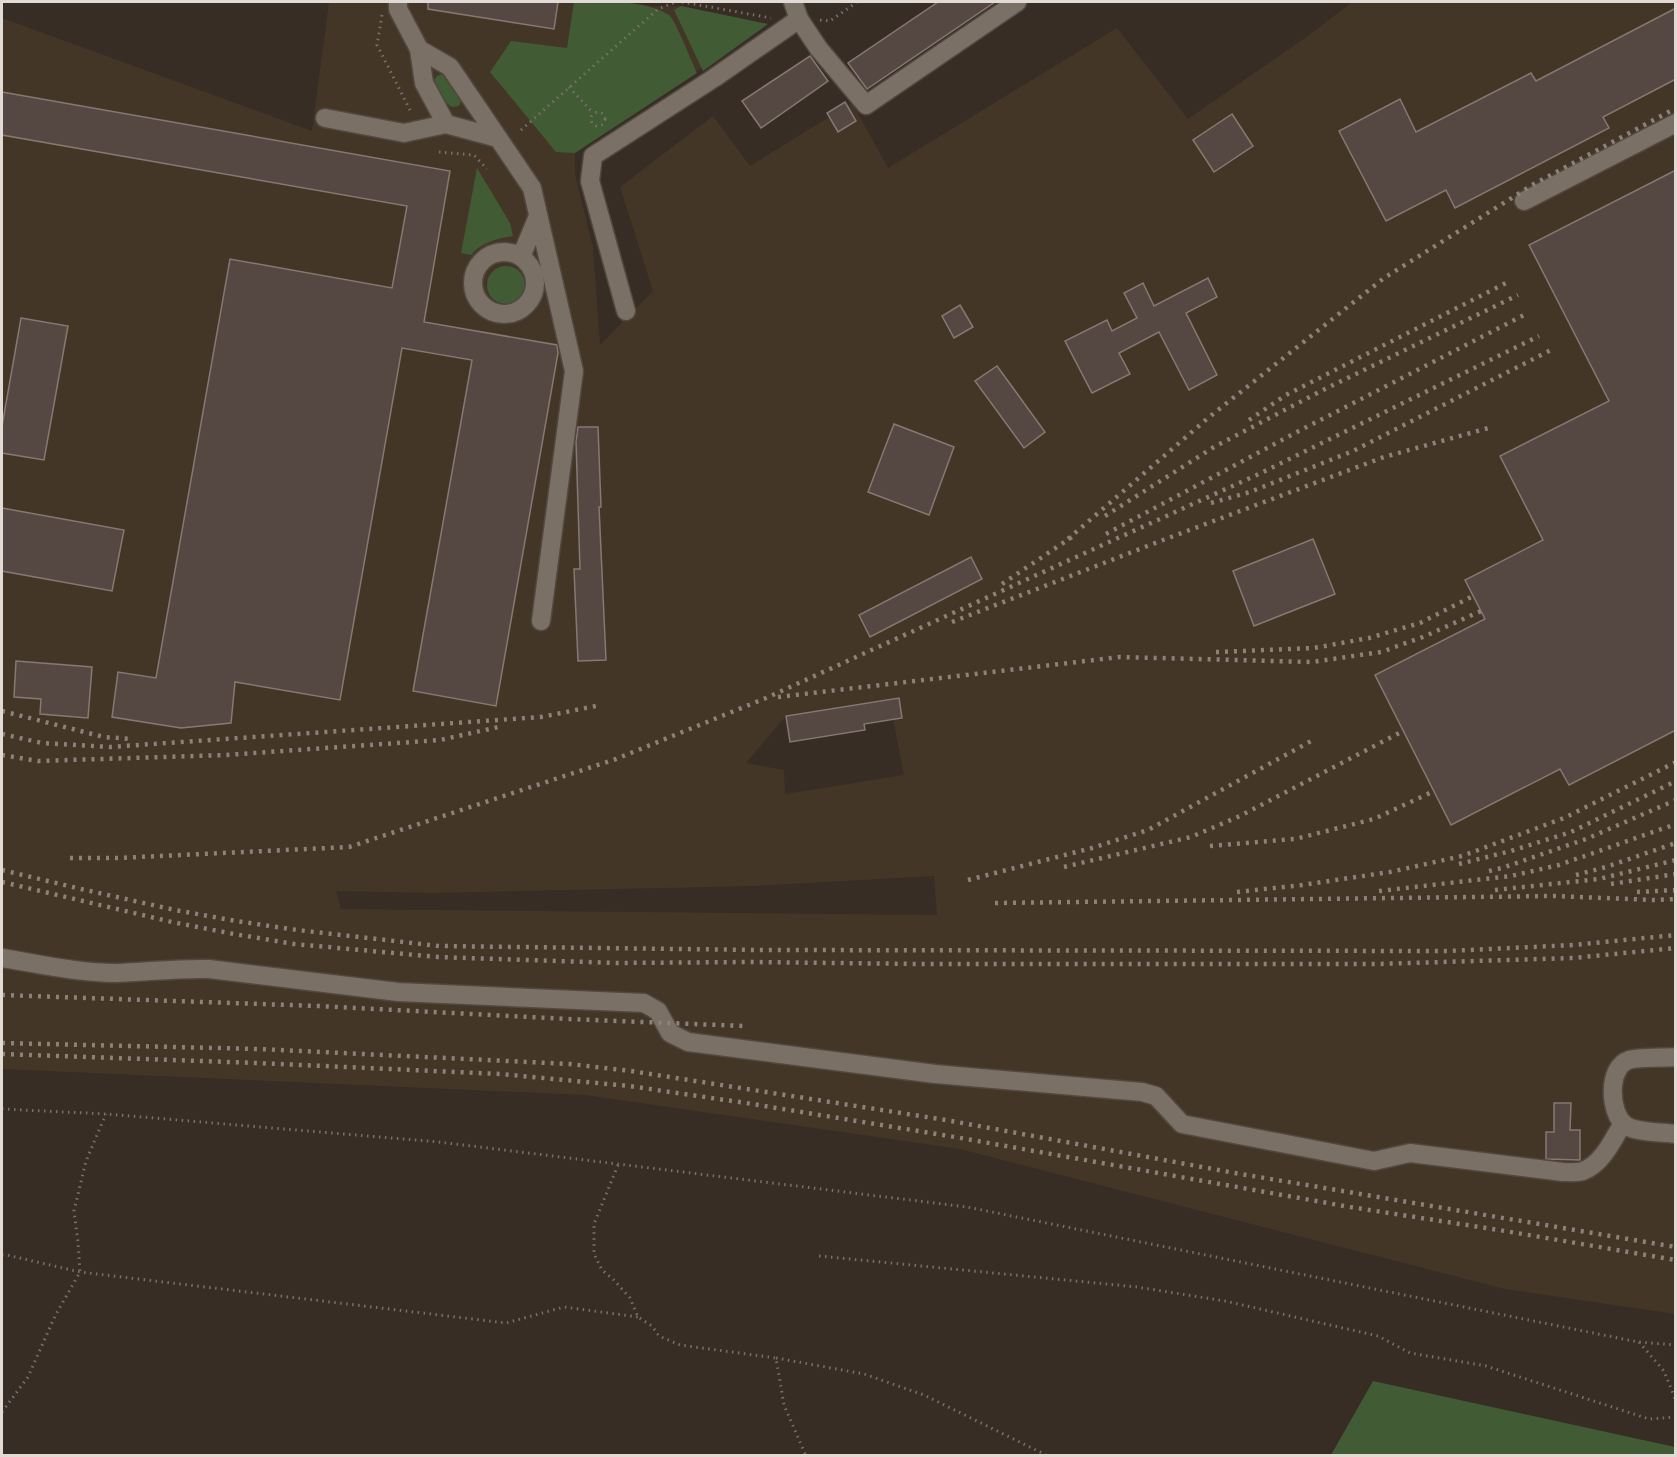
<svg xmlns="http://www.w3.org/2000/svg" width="1677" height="1457" viewBox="0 0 1677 1457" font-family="Barlow,sans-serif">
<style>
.built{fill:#443627;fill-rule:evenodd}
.green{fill:#415b34}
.building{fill:#554742;stroke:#877872;stroke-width:1.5}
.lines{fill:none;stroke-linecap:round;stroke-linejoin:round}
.minor-casing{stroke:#514841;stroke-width:21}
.path{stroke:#797069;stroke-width:3;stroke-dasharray:1.5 4.5;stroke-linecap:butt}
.minor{stroke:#7b7066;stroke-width:18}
.rail{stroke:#8b827b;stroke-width:4.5;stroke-dasharray:3 6;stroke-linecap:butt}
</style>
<rect width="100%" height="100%" fill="#372d24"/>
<path class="built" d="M329 2H623L652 6H681L768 24 575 153V174L593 248 600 345 653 291 620 187 713 116 750 166 852 103 888 168 1117 28 1188 119 1312 33 1352 2H1675V1314L1505 1289 960 1149 585 1095 2 1069V18L312 131ZM899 699 902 718 893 719 904 775 785 794 784 770 746 763 786 716ZM934 876 937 915 341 909 336 891 433 893 754 886Z"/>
<g class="green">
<path d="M574 2C601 1 647 0 669 15 675 19 692 63 697 73L575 153 556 152 490 72 511 41 567 48Z"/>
<path d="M681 6 768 24 703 71 674 10Z"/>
<path d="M442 74 447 76 461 96V101L459 106C457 106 455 107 453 107 446 106 434 87 434 80L437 76Z"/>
<path d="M477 168 510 223 513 236C497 239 482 242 471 255L461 253Z"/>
<circle cx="506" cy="285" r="19"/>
<path d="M1373 1381 1675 1447V1455H1331Z"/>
</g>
<g class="building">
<path d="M428 2H558L554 29 428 9Z"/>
<path d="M938 2H995L867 89 848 63Z"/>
<path d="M1676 8V79L1603 117 1609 128 1455 208 1446 190 1386 221 1339 131 1400 99 1416 132 1531 73 1536 81Z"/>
<path d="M810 56 828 81 761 128 742 101Z"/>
<path d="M2 92 450 171 424 322 557 345 558 353 496 706 413 691 472 360 402 348 340 700 235 682 231 723 181 728 112 717 118 672 156 678 230 259 392 288 407 206 2 135Z"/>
<path d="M845 102 856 121 838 132 827 113Z"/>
<path d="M1232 114 1253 146 1214 172 1193 140Z"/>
<path d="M1676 170V730L1569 785 1560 769 1451 825 1375 675 1485 619 1465 580 1543 540 1500 456 1609 401 1529 245Z"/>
<path d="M1208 278 1217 297 1186 313 1217 375 1189 390 1159 332 1119 353 1130 374 1092 393 1065 341 1107 320 1112 331 1137 318 1124 293 1143 283 1154 306Z"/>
<path d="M960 305 973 327 954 338 942 316Z"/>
<path d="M21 318 68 326 44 460 2 453V426Z"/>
<path d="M997 366 1045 432 1024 448 975 381Z"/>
<path d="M894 424 954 447 929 515 868 492Z"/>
<path d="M578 427H598L601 507H599L606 660 578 661 574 569H580L576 441Z"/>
<path d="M2 508 124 530 112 591 2 571Z"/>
<path d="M1313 539 1335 594 1254 626 1233 571Z"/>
<path d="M971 557 982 579 870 637 859 615Z"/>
<path d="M16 661 92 667 88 718 40 714 41 699 14 697Z"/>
<path d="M899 698 902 718 864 724 865 730 790 742 786 716Z"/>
<path d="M1554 1103H1571L1570 1130H1580V1160L1546 1159V1132H1554Z"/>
</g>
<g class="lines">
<g class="minor-casing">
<g id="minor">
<path d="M398 2V9L419 49 450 67 532 188 574 371 541 621"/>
<path d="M799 19 819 49 866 105 1017 2"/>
<path d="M325 118 404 133 446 124 424 83 419 49"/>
<path d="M446 124 498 138"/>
<path d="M1524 201 1676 123"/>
<circle cx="504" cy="283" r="31"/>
<path d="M521 257 538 216"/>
<path d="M626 311 590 181 593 156 714 78 799 19 793 2"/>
<path d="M2 958C39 964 78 973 116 973 147 972 178 968 209 969L398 992 644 1003 658 1011 670 1033 688 1042 935 1074 1142 1092 1156 1096 1182 1124 1374 1161 1410 1153 1563 1172C1570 1172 1577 1173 1583 1171 1602 1164 1613 1140 1623 1123"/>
<path d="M1676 1057C1665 1058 1637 1057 1629 1060 1607 1067 1609 1113 1625 1125 1636 1133 1662 1132 1676 1134"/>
</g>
</g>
<g class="path">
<path d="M682 2 771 18"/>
<path d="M382 15 377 45 412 114"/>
<path d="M820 20 830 21 857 2"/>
<path d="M569 87 593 113"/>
<circle cx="598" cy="119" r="7"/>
<path d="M521 130 658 9 676 2"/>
<path d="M439 152 474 155 487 169"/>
<path d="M2 1109 106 1114 439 1142 967 1207 1638 1342 1676 1345"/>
<path d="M618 1165 594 1224V1254L602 1270 613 1279 630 1298 638 1317 652 1326 659 1336 680 1345 776 1358 784 1405 806 1456"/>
<path d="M2 1255H7L80 1272 506 1323 564 1307 638 1317"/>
<path d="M819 1256 1137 1287 1225 1301 1378 1336 1410 1353 1486 1366 1649 1419 1676 1417"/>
<path d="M1639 1342 1664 1371 1676 1401"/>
<path d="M776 1358 864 1374 924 1395 1048 1456"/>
<path d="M2 1412 28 1377 55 1316 80 1272 78 1242 74 1211 86 1161 106 1114"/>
</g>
<use href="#minor" class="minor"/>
<g class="rail">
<path d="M1249 420 1286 395 1508 282"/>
<path d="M1211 503 1250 492 1353 451 1551 350"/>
<path d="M1105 516 1214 447 1323 390 1518 295"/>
<path d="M1106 534 1297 432 1526 314"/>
<path d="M1068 539 1208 418 1384 278 1534 184 1676 108"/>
<path d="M1002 584 1075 535"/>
<path d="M952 622 1163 540 1384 457 1492 427"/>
<path d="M1216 652 1314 648 1369 638 1420 623 1473 596"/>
<path d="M778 697 1120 657 1312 662 1381 652 1423 637 1481 611"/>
<path d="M2 711 104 737 133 739"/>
<path d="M2 734 42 743 110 747 541 717 596 706"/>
<path d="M2 755 38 761 226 755 440 740 503 726"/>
<path d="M1210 846 1295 839 1374 819 1434 791"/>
<path d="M70 858H118L349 847 616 759 766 698 1261 473 1539 336"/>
<path d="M1459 864 1511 851 1571 832 1676 781"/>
<path d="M1064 867 1191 837 1240 816 1403 731"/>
<path d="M2 870 81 889 175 910 236 921 297 930 439 946 759 950 1448 951 1573 945 1676 935"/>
<path d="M1489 871 1502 868 1586 839 1676 800"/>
<path d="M1576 875 1606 867 1676 843"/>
<path d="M968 880 1092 848 1148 830 1313 740"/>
<path d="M2 882 172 922 234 934 294 944 438 957 617 963 750 962 921 964H1377L1573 958 1676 948"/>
<path d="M1611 884 1676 874"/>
<path d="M1495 890 1599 879 1676 860"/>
<path d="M1379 891 1511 876 1559 865 1676 824"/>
<path d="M1237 892 1302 885 1390 872 1462 856 1564 818 1676 762"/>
<path d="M1637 892 1676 890"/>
<path d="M995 903 1553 896 1655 900 1676 899"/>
<path d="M2 995 318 1006 568 1019 744 1026"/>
<path d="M2 1043 259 1049 570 1064 631 1071 946 1120 1235 1173 1676 1247"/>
<path d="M2 1054 257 1063 500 1074 629 1086 746 1103 955 1137 1350 1207 1499 1230 1676 1260"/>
</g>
</g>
<rect width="1677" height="1457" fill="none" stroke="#e2dbd5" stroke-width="6"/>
</svg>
